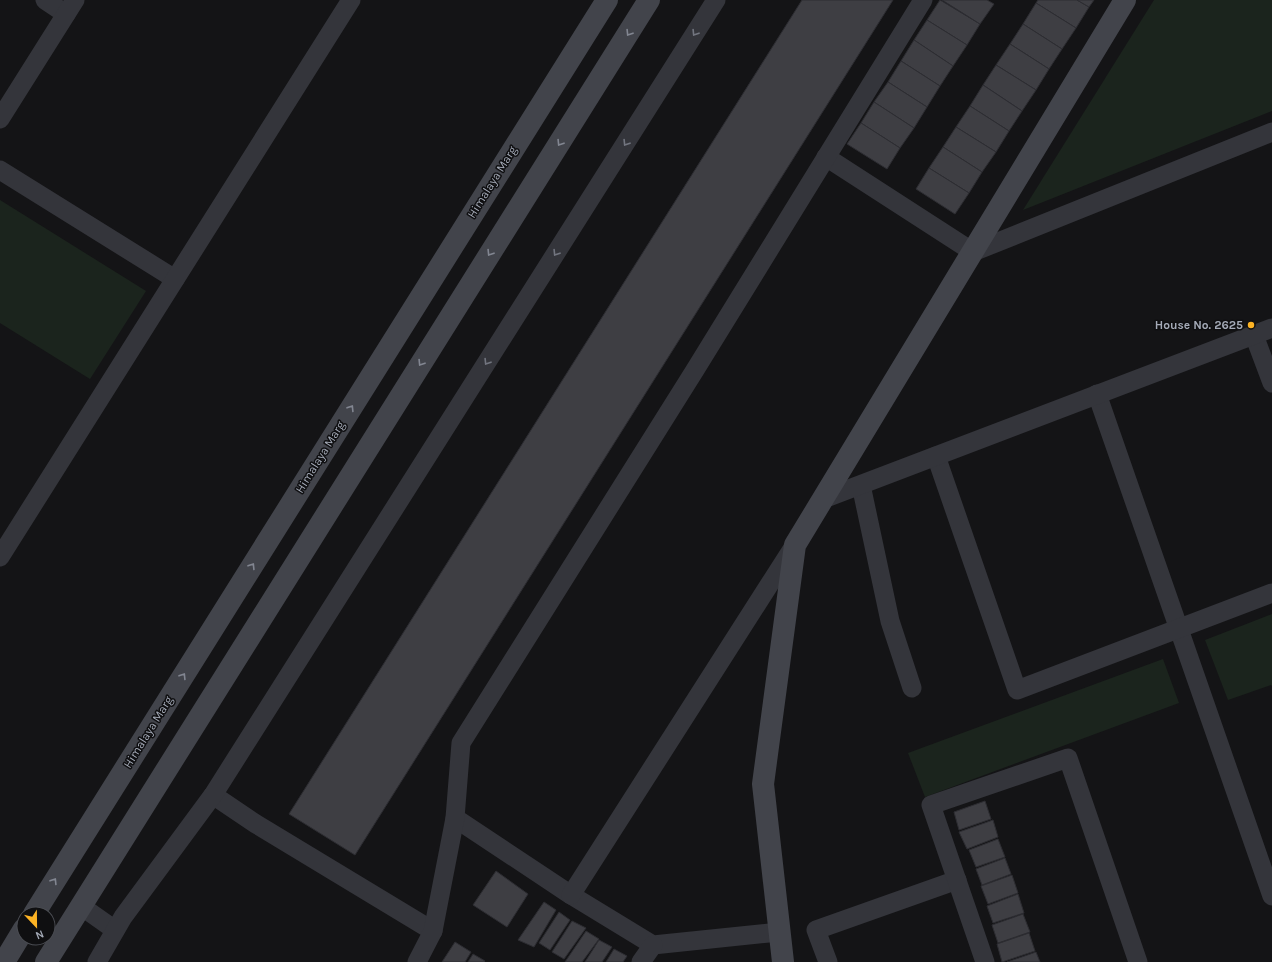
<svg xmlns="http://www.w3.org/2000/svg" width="1272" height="962" viewBox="0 0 1272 962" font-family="Karla,sans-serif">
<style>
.green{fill:#1b241d}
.building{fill:#3e3e43;stroke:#2d2d32}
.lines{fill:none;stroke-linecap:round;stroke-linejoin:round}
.street{stroke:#34353b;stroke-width:19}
.secondary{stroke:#42444b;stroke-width:22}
.oneway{stroke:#828691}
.oneway2{stroke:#72757f}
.poi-dot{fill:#fdb324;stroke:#0f0f11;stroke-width:1.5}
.labels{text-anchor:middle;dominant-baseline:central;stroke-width:3;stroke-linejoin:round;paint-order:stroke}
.street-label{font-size:12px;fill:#a4aab7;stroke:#0f0f11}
.poi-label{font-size:12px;font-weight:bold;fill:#a4aab7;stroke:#0f0f11;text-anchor:end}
</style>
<rect width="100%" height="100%" fill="#141416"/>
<g class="green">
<path d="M1154 0H1272V111L1023 210Z"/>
<path d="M0 200 146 291 90 379 0 323Z"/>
<path d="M1272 614V686L1271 685 1228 700 1205 640Z"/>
<path d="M1163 659 1179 703 925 797 908 753Z"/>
</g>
<g class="building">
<path d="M802 0H893L355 855 289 814Z"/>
<path d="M940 0 980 24 967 45 927 20Z"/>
<path d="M942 0H987L994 4 980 24Z"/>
<path d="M1038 0H1077L1089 7 1076 28 1036 3Z"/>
<path d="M1077 0H1094L1089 7Z"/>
<path d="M1036 3 1076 28 1062 49 1023 24Z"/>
<path d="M927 20 967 45 953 66 914 40Z"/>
<path d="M1023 24 1062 49 1049 69 1010 44Z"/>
<path d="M914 40 953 66 940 86 901 61Z"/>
<path d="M1010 44 1049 69 1036 90 996 65Z"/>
<path d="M901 61 940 86 927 107 888 82Z"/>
<path d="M996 65 1036 90 1022 111 983 85Z"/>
<path d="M888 82 927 107 914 128 874 102Z"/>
<path d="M983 85 1022 111 1009 131 970 106Z"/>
<path d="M874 102 914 128 900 148 861 123Z"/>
<path d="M970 106 1009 131 996 152 956 127Z"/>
<path d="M861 123 900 148 887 169 847 144Z"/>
<path d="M956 127 996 152 982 172 943 147Z"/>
<path d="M943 147 982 172 969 193 929 168Z"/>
<path d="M929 168 969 193 955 214 916 189Z"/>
<path d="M985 801 991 819 959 830 954 812Z"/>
<path d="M993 820 998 837 967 849 959 832Z"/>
<path d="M998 839 1005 857 976 867 969 850Z"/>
<path d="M1005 858 1011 874 982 885 976 869Z"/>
<path d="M496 871 528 894 507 927 473 905Z"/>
<path d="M1012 875 1018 893 988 904 981 886Z"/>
<path d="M1018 894 1024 913 993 923 987 906Z"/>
<path d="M544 902 556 910 534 947 518 940Z"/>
<path d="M559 912 570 920 550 950 539 943Z"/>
<path d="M1023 914 1030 932 998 943 992 925Z"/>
<path d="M572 921 586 928 564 959 552 952Z"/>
<path d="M586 931 599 939 582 962H565Z"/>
<path d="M1029 933 1035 951 1002 962 997 944Z"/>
<path d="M599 940 612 947 602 962H585Z"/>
<path d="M455 942 471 952 465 962H442Z"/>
<path d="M614 949 627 956 623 962H606Z"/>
<path d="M1036 952 1040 962H1007Z"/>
<path d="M473 954 485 961 484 962H468Z"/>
</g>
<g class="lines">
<g class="street">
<path d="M45 0 66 14"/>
<path d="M0 119 75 0"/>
<path d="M826 157 973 252 1272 132"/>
<path d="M0 170 175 279"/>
<path d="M1254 335 1272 383"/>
<path d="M1097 394 1272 896"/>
<path d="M936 456 1017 690 1272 593"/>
<path d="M861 485 890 621 912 688"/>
<path d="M823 499 1272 328"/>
<path d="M0 557 351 0"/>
<path d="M213 795 256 824 433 931"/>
<path d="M455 818 571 895 653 945 779 932"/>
<path d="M571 895 794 546"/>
<path d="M81 906 115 930"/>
<path d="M97 962 123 917 213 795 716 0"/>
<path d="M417 962 433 931 455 818 461 743 695 370 923 0"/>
<path d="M641 962 653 945"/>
<path d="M828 962 816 930 957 880"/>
<path d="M985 962 931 805 1068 758 1138 962"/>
</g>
<g class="secondary">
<path d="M34 914 607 0"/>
<path d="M4 962 24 929"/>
<path d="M46 962 649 0"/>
<path d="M783 962 763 784 795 545 1125 0"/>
</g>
</g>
<defs><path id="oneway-chevron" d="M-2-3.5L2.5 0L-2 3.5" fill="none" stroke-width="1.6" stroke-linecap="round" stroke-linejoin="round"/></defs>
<g class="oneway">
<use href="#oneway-chevron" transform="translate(629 33) rotate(122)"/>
<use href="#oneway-chevron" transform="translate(560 143) rotate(122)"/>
<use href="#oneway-chevron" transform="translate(490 253) rotate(122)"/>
<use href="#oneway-chevron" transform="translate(421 363) rotate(122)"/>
<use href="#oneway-chevron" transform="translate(351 408) rotate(-58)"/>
<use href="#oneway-chevron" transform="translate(252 566) rotate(-58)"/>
<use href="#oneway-chevron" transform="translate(183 676) rotate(-58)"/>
<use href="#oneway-chevron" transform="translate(54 881) rotate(-58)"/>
</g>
<g class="oneway2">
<use href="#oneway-chevron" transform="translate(695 33) rotate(122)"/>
<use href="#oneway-chevron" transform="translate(626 143) rotate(122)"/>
<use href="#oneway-chevron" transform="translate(556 253) rotate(122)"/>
<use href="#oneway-chevron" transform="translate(487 362) rotate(122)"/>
</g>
<circle class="poi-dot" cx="1251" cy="325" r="4"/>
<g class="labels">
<g class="street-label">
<text transform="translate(492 182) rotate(-58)">Himalaya Marg</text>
<text transform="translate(320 457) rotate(-58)">Himalaya Marg</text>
<text transform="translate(148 732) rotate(-58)">Himalaya Marg</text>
</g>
<g class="poi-label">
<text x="1243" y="325">House No. 2625</text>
</g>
</g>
<g transform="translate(36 926) rotate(158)"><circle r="19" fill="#0f0f11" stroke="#4b4d53"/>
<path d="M0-3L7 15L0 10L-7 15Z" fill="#fdb324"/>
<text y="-6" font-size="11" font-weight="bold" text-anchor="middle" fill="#a4aab7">N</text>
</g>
</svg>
